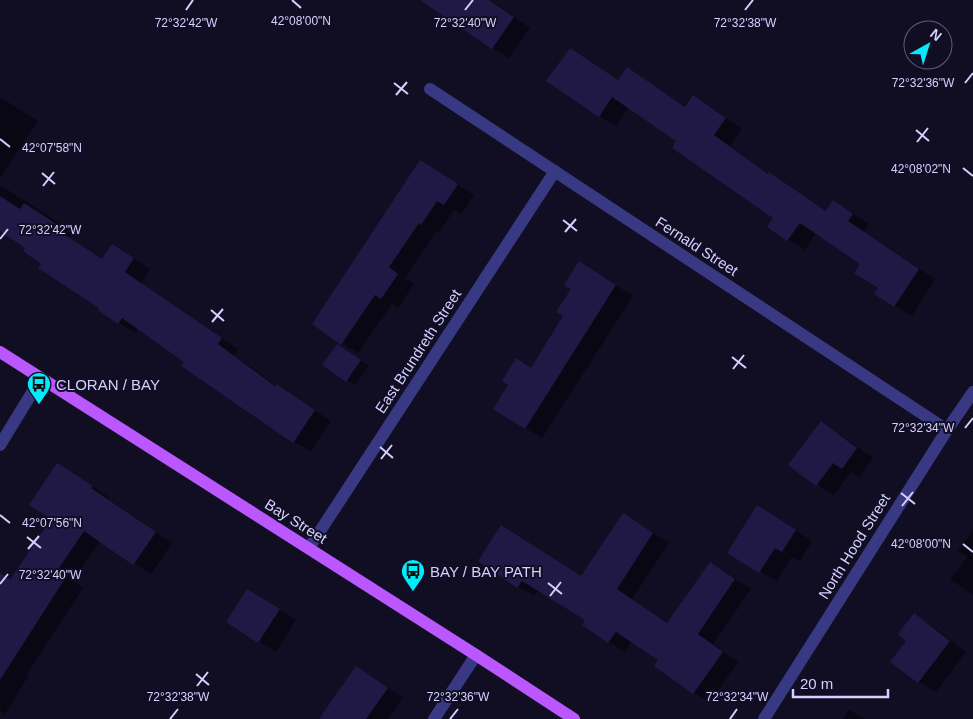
<svg xmlns="http://www.w3.org/2000/svg" width="973" height="719" viewBox="0 0 973 719" font-family="Helvetica,sans-serif">
<style>
.shadow{fill:#0007}
.building{fill:#211945}
.lines{fill:none;stroke-linecap:round;stroke-linejoin:round}
.minor{stroke:#383883;stroke-width:12}
.major{stroke:#ba57ff;stroke-width:12}
.ticks{fill:none;stroke:#d4d0ff;stroke-width:2}
.labels{text-anchor:middle;dominant-baseline:central;stroke-width:4;stroke-linejoin:round;paint-order:stroke}
.street-label{font-size:15px;fill:#d4d0ff;stroke:#110e24}
.poi-label{font-size:15px;fill:#d4d0ff;stroke:#110e24;text-anchor:start}
.ticks-label{font-size:12px;text-anchor:middle;fill:#d4d0ff;stroke:#110e24;stroke-width:4;stroke-linejoin:round;paint-order:stroke}
</style>
<rect width="100%" height="100%" fill="#110e24"/>
<g class="shadow">
<path d="M452 0H491L530 28 509 58 492 48Z"/>
<path d="M570 49 619 81 627 68 686 107 693 97 710 106 742 129 730 146 769 174 786 183 827 211 834 202 869 224 864 232 935 279 912 316 875 294 880 287 862 263 816 233 805 250 768 227 775 218 678 141 629 107 616 126 599 116Z"/>
<path d="M0 97 38 121 0 178Z"/>
<path d="M437 171 474 195 461 214 454 210 439 233 436 232 405 278 414 284 398 308 392 304 358 353 342 343Z"/>
<path d="M0 185 61 224 60 226 72 234 69 238 103 260 129 255 150 269 141 283 238 349 234 355 280 388 331 421 311 451 294 442 138 328 136 333 119 323 43 263 27 247 0 230Z"/>
<path d="M597 273 633 296 542 438 525 428 532 369Z"/>
<path d="M338 345 369 366 355 385 347 380Z"/>
<path d="M821 423 838 433 873 458 859 477 851 472 834 495 817 485 790 465Z"/>
<path d="M57 464 109 497 108 499 172 543 151 574 100 541 73 581 83 588 27 674 29 675 5 714 0 711V592L11 581 53 518Z"/>
<path d="M774 517 812 541 800 561 792 557 777 581 760 572Z"/>
<path d="M639 524 669 543 632 599 668 624 711 563 751 589 713 644 738 662 710 702 694 693 659 660 632 641 625 652 583 625 587 619 538 590 534 596 479 561 582 577Z"/>
<path d="M973 531V595L950 579 967 557 958 551Z"/>
<path d="M265 600 296 620 276 652 228 622Z"/>
<path d="M914 615 931 625 966 652 936 692 919 682 891 661 907 640Z"/>
<path d="M356 667 403 698 388 719H317L318 717 320 719Z"/>
<path d="M849 710 865 719H843Z"/>
</g>
<g class="building">
<path d="M420 0H489L514 17 492 49Z"/>
<path d="M570 48 618 80 627 67 685 107 693 95 726 118 714 135 768 174 769 172 826 211 833 200 853 214 848 221 919 269 894 307 874 294 878 288 854 273 860 264 800 223 787 241 767 227 773 218 672 148 676 141 612 97 599 117 546 81Z"/>
<path d="M420 160 458 184 444 205 437 201 421 225 419 223 389 267 398 274 381 299 375 295 341 345 312 324Z"/>
<path d="M0 196 20 209 24 203 55 223 53 227 102 259 112 244 134 258 125 272 222 338 218 344 275 386 276 384 315 410 293 443 181 366 184 362 122 318 118 324 98 310 99 308 38 268 41 264 23 251 25 248 0 231Z"/>
<path d="M579 261 616 285 525 429 493 409 508 385 502 381 516 358 531 368 563 316 556 312 571 289 564 285Z"/>
<path d="M337 344 361 360 346 382 322 365Z"/>
<path d="M821 421 857 448 842 469 833 463 816 486 788 465Z"/>
<path d="M57 463 93 486 91 488 156 532 133 565 84 531 57 571 66 577 0 680V573L10 580 51 519 29 505Z"/>
<path d="M757 505 796 530 782 552 775 548 759 573 727 553Z"/>
<path d="M623 513 653 533 617 589 667 623 710 562 735 579 698 634 723 652 693 694 654 666 658 660 616 632 608 643 582 625 585 620 522 581 517 588 478 561 501 525 581 576Z"/>
<path d="M247 589 280 609 258 643 226 622Z"/>
<path d="M914 613 950 641 918 683 890 662 906 641 898 634Z"/>
<path d="M356 666 388 688 366 719H319Z"/>
</g>
<g class="lines">
<g class="minor">
<path d="M430 89 947 430"/>
<path d="M0 445 41 378"/>
<path d="M309 548 555 171"/>
<path d="M434 719 476 655"/>
<path d="M764 719 947 430 973 392"/>
</g>
<path class="major" d="M0 352 476 655 574 719"/>
</g>
<path class="ticks" d="M292 0 301 8M186 10 193 0M465 10 473 0M745 10 753 0M394 83 408 94M965 83 973 73M396 95 407 82M916 130 929 141M0 139 10 147M917 142 928 128M963 168 973 176M42 173 55 184M43 186 54 172M563 220 577 231M565 232 576 219M0 239 8 229M211 310 224 321M212 322 223 309M732 357 746 368M733 369 744 355M965 428 973 418M380 447 393 458M381 459 392 445M901 493 915 504M902 506 913 492M0 515 10 523M27 537 41 548M963 544 973 552M28 549 39 536M548 583 562 594M0 584 8 574M550 596 561 582M196 674 209 685M197 686 208 672M170 719 178 709M450 719 458 709M730 719 737 709"/>
<defs>
<g id="bus-pin" transform="scale(1.25)"><path d="M0 17L-7.5 6A9.5 9.5 0 1 1 7.5 6Z" fill="#00ebfb" stroke="#110e24"/><path d="M-5-6H5V4H4V6H2V4H-2V6H-4V4H-5ZM-3.5-4V0h7V-4ZM-3.5 1.2v1.5H-2V1.2ZM2 1.2v1.5H3.5V1.2Z" fill="#111"/></g>
</defs>
<g fill-rule="evenodd">
<use href="#bus-pin" x="39" y="384"/>
<use href="#bus-pin" x="413" y="571"/>
</g>
<g class="labels">
<g class="street-label">
<text transform="translate(697 246) rotate(33)">Fernald Street</text>
<text transform="translate(418 351) rotate(-57)">East Brundreth Street</text>
<text transform="translate(296 521) rotate(32)">Bay Street</text>
<text transform="translate(854 546) rotate(-58)">North Hood Street</text>
</g>
<g class="poi-label">
<text x="56" y="384">CLORAN / BAY</text>
<text x="430" y="571">BAY / BAY PATH</text>
</g>
</g>
<g class="ticks-label">
<text x="301" y="25">42°08'00"N</text>
<text x="465" y="27">72°32'40"W</text>
<text x="745" y="27">72°32'38"W</text>
<text x="186" y="27">72°32'42"W</text>
<text x="923" y="87">72°32'36"W</text>
<text x="52" y="152">42°07'58"N</text>
<text x="921" y="173">42°08'02"N</text>
<text x="50" y="234">72°32'42"W</text>
<text x="923" y="432">72°32'34"W</text>
<text x="52" y="527">42°07'56"N</text>
<text x="921" y="548">42°08'00"N</text>
<text x="50" y="579">72°32'40"W</text>
<text x="178" y="701">72°32'38"W</text>
<text x="458" y="701">72°32'36"W</text>
<text x="737" y="701">72°32'34"W</text>
</g>
<g transform="translate(928 45) rotate(39)"><circle r="24" fill="#110e24" stroke="#5f5c7c"/>
<path d="M0-4L9 19L0 12L-9 19Z" fill="#00ebfb"/>
<text y="-8" font-size="14" font-weight="bold" text-anchor="middle" fill="#d4d0ff">N</text>
</g>
<path d="M793 689v8h95v-8" fill="none" stroke="#d4d0ff" stroke-width="2.5"/>
<text x="800" y="689" font-size="15" fill="#d4d0ff" stroke="#110e24" stroke-width="4" paint-order="stroke">20 m</text>
</svg>
